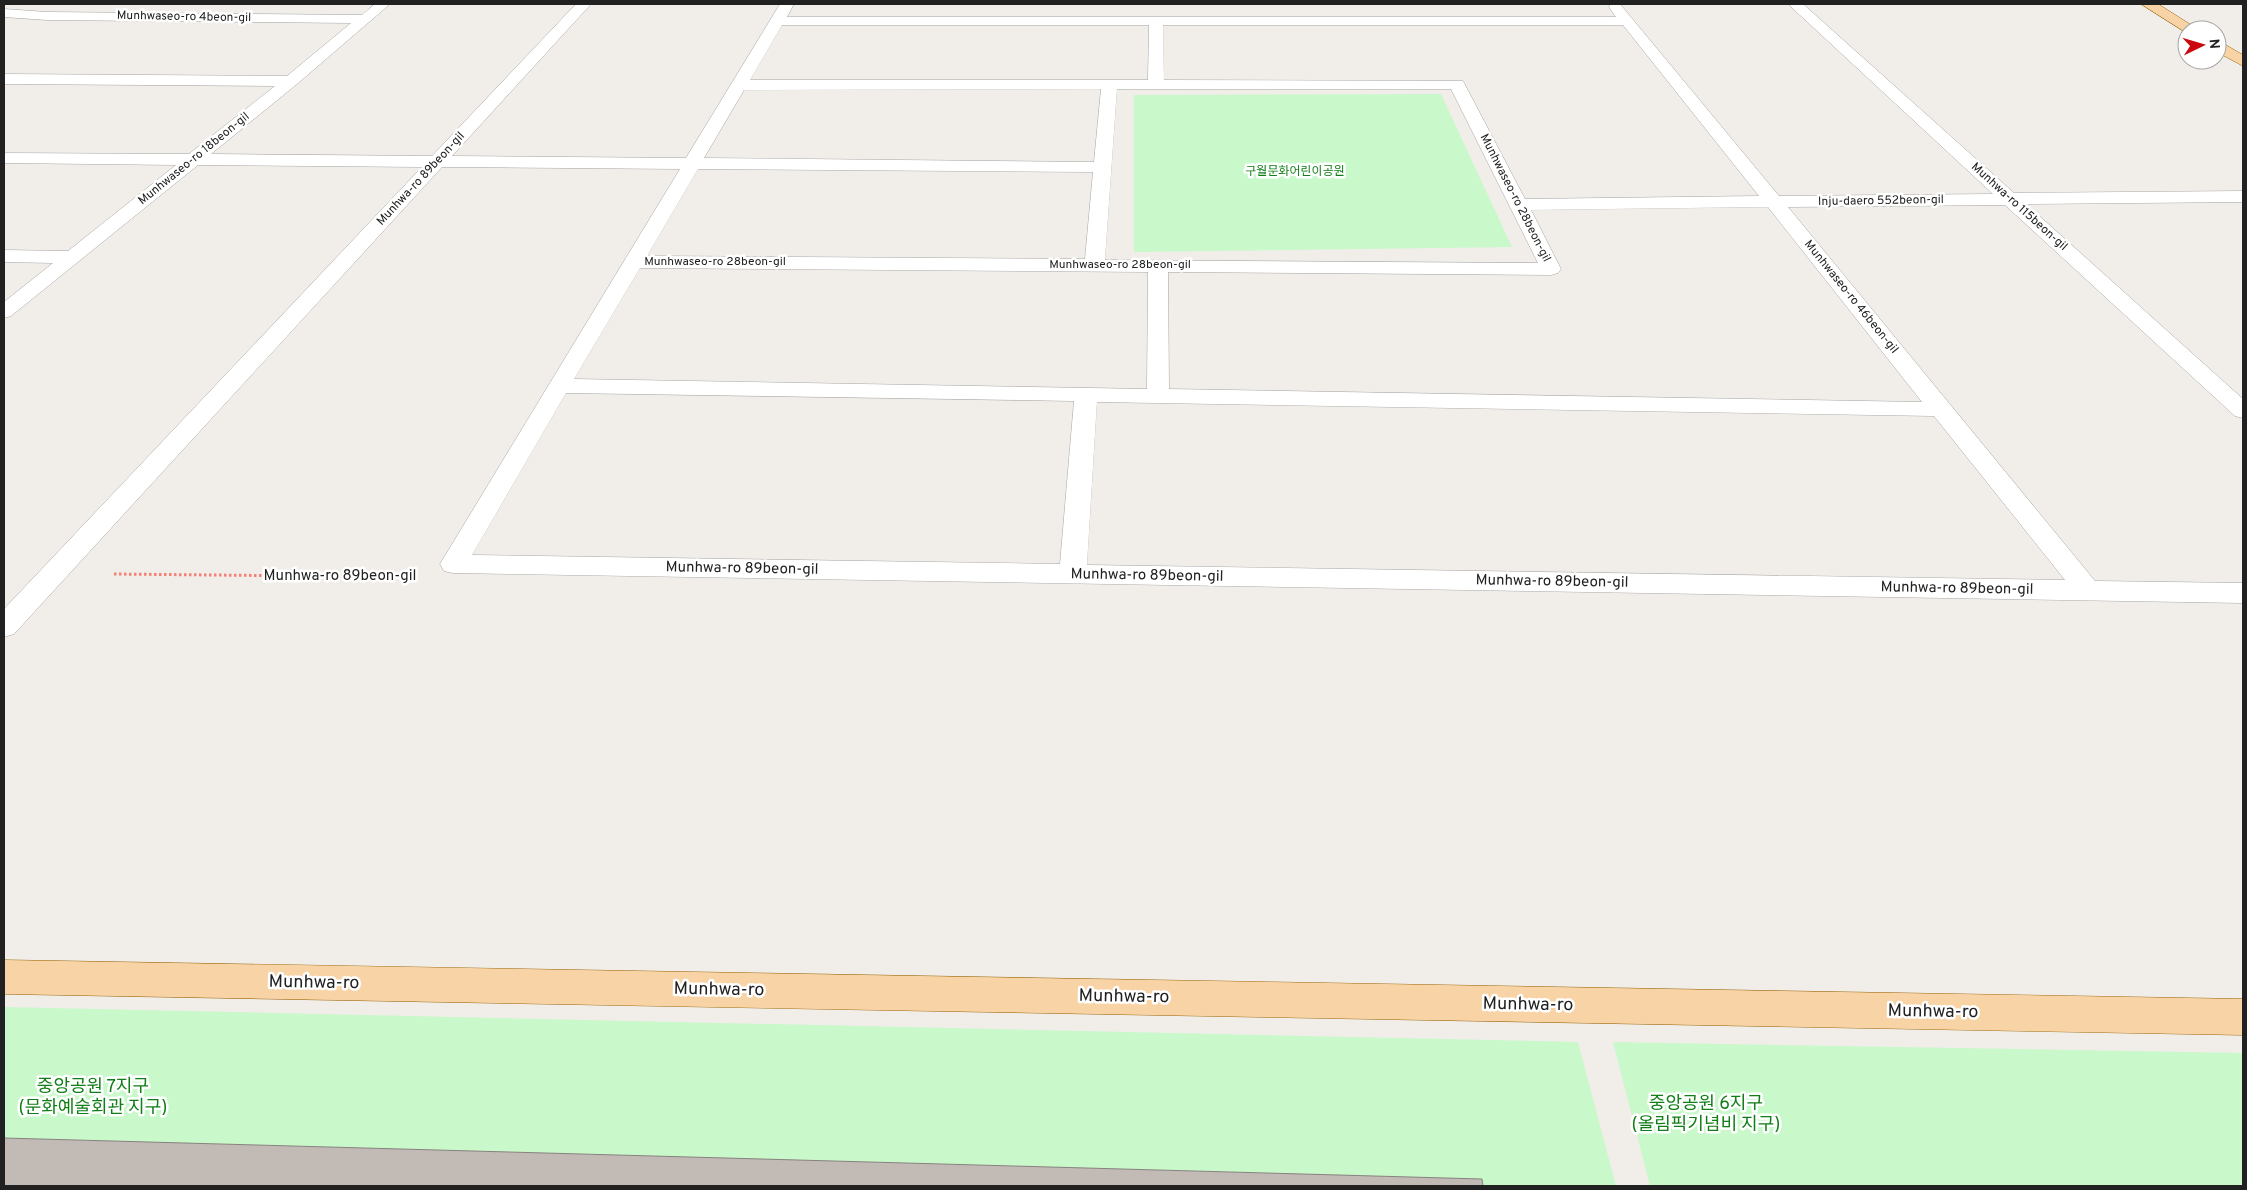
<svg xmlns="http://www.w3.org/2000/svg" width="2247" height="1190" viewBox="0 0 2247 1190" font-family="Overpass,'Noto Sans KR',sans-serif">
<style>
.park{fill:#c9f8cb}
.building{fill:#c2bab5;stroke:#88827f}
.lines{fill:none;stroke-linecap:round;stroke-linejoin:round}
.minor-casing{stroke:#a5a5a5;stroke-width:1}
.major-casing{stroke:#986406;stroke-width:1}
.path{stroke:#f58076;stroke-width:3;stroke-dasharray:2.5 2.5;stroke-linecap:butt}
.minor{fill:#fff;fill-rule:evenodd}
.major{fill:#f8d3a6;fill-rule:evenodd}
.labels{text-anchor:middle;dominant-baseline:central;stroke-width:5;stroke-linejoin:round;paint-order:stroke}
.far-street-label{font-size:12px;fill:#212121;stroke:#fff}
.far-park-label{font-size:12px;fill:#117e17;stroke:#fff}
.street-label{font-size:15px;fill:#212121;stroke:#fff}
.near-street-label{font-size:18px;fill:#212121;stroke:#fff}
.near-park-label{font-size:18px;fill:#117e17;stroke:#fff}
</style>
<rect width="100%" height="100%" fill="#f1eee9"/>
<g class="park">
<path d="M1441 94 1512 247 1134 252V95Z"/>
<path d="M4 1007 1578 1042 1616 1186H4Z"/>
<path d="M1613 1042 2243 1053V1186H1650Z"/>
</g>
<path class="building" d="M4 1138 1482 1179 1483 1186H4Z"/>
<g class="lines">
<g class="minor-casing">
<path id="minor" d="M375 4H390L297 84 211 154 432 156 576 4H591L452 156 686 158 780 4H794L787 17H1616L1609 7 1611 4H1620L1779 196 1993 194 1788 4H1803L2014 193 2243 191V202L2026 204 2243 399V418L2235 416 2005 205 1788 207 2095 581 2243 583V603L453 573 444 571 440 564 680 169 442 167 14 634 4 637V609L422 167 198 165 11 316 4 318V302L53 263 4 262V250L68 251 176 165 4 163V153L189 154 275 86 4 84V74L287 76 351 23 47 20 4 17V9L47 12 362 15ZM782 25H1149L1148 80H750ZM1163 25H1623L1759 196 1525 199 1463 81 1164 80ZM1101 89 1094 162 704 158 744 90ZM1117 89H1451L1538 263 1105 260ZM698 169 1093 172 1085 259 647 256ZM1768 207 1922 402 1169 389 1168 272 1551 275 1558 273 1561 269 1531 210ZM640 268 1148 272 1147 389 574 379ZM566 393 1074 401 1060 564 472 555ZM1097 402 1934 416 2065 580 1087 565Z"/>
</g>
<g class="major-casing">
<g id="major">
<path d="M2141 4H2158L2199 30H2187V33Z"/>
<path d="M2217 40 2243 55V66L2217 52Z"/>
<path d="M4 960 2243 999V1035L4 994Z"/>
</g>
</g>
<path class="path" d="M114 574 413 577"/>
<use href="#minor" class="minor"/>
<use href="#major" class="major"/>
</g>
<g class="labels">
<g class="far-street-label">
<text transform="translate(184 17) rotate(1)">Munhwaseo-ro 4beon-gil</text>
<text transform="translate(194 159) rotate(-39)">Munhwaseo-ro 18beon-gil</text>
<text transform="translate(421 179) rotate(-47)">Munhwa-ro 89beon-gil</text>
<text transform="translate(1515 198) rotate(63)">Munhwaseo-ro 28beon-gil</text>
<text transform="translate(1881 201) rotate(-1)">Inju-daero 552beon-gil</text>
<text transform="translate(2019 207) rotate(42)">Munhwa-ro 115beon-gil</text>
<text x="715" y="262">Munhwaseo-ro 28beon-gil</text>
<text x="1120" y="265">Munhwaseo-ro 28beon-gil</text>
<text transform="translate(1851 297) rotate(51)">Munhwaseo-ro 46beon-gil</text>
</g>
<g class="far-park-label">
<text x="1295" y="172">구월문화어린이공원</text>
</g>
<g class="street-label">
<text transform="translate(742 569) rotate(1)">Munhwa-ro 89beon-gil</text>
<text x="340" y="576">Munhwa-ro 89beon-gil</text>
<text transform="translate(1147 576) rotate(1)">Munhwa-ro 89beon-gil</text>
<text transform="translate(1552 582) rotate(1)">Munhwa-ro 89beon-gil</text>
<text transform="translate(1957 589) rotate(1)">Munhwa-ro 89beon-gil</text>
</g>
<g class="near-street-label">
<text transform="translate(314 983) rotate(1)">Munhwa-ro</text>
<text transform="translate(719 990) rotate(1)">Munhwa-ro</text>
<text transform="translate(1124 997) rotate(1)">Munhwa-ro</text>
<text transform="translate(1528 1005) rotate(1)">Munhwa-ro</text>
<text transform="translate(1933 1012) rotate(1)">Munhwa-ro</text>
</g>
<g class="near-park-label">
<text x="93" y="1087">중앙공원 7지구<tspan x="93" dy="21">(문화예술회관 지구)</tspan></text>
<text x="1706" y="1104">중앙공원 6지구<tspan x="1706" dy="21">(올림픽기념비 지구)</tspan></text>
</g>
</g>
<rect width="2247" height="1190" fill="none" stroke="#212121" stroke-width="10"/>
<g transform="translate(2202 45) rotate(85)"><circle r="24" fill="#ffffff" stroke="#a6a6a6"/>
<path d="M0-4L9 19L0 12L-9 19Z" fill="#ca080e"/>
<text y="-8" font-size="14" font-weight="bold" text-anchor="middle" fill="#212121">N</text>
</g>
</svg>
